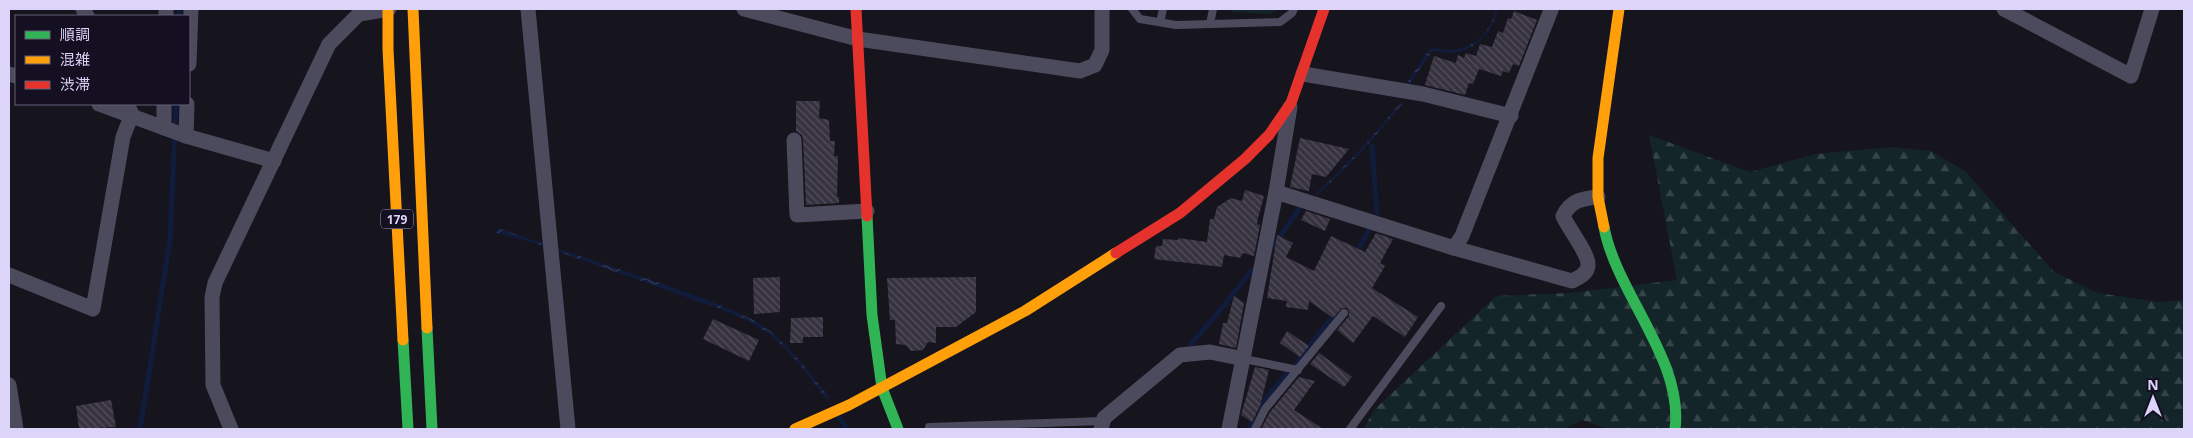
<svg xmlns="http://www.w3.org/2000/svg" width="2193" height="438" viewBox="0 0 2193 438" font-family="'Open Sans','Noto Sans JP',sans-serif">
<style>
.grass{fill:#132528}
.forest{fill:url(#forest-firs)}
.water{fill:url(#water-waves)}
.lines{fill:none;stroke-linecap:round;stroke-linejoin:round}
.stream{stroke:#111b3c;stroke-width:5}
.building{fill:url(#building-back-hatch)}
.lane{stroke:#4c4a5d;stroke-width:8}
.street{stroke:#4c4a5d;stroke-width:15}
.fast{stroke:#30b455;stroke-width:11}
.slow{stroke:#ff9f0a;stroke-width:11}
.jam{stroke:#e5322d;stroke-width:11}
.labels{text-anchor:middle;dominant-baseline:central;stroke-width:4;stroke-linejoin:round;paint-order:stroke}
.shield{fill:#151021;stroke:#a199b9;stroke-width:1}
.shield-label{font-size:12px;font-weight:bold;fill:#ddd4fa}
</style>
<defs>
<pattern id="forest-firs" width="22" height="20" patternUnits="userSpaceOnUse" patternTransform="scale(1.25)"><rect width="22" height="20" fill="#132528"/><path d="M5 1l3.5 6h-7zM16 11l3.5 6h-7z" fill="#354448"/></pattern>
<pattern id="water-waves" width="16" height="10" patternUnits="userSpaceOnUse" patternTransform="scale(1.25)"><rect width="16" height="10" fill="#111b3c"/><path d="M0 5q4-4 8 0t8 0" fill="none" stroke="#333b59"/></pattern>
<pattern id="building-back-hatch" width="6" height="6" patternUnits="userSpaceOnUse" patternTransform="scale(1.25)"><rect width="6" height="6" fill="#36323f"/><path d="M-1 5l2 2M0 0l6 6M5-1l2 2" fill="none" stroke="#534f5c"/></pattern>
</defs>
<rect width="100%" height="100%" fill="#16141d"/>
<path class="grass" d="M1231 9H1281L1269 14 1231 12Z"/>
<path class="forest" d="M1649 135 1750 172 1816 154 1892 147 1931 151 1965 171 2054 272 2098 293 2159 302 2184 300V429H1608L1582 420 1565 429H1363L1376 408 1496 296 1569 293 1677 280Z"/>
<g class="water">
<path d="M1496 9H1498C1491 39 1464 61 1433 50L1408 86 1406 84 1429 49C1435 47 1442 50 1449 50 1474 49 1490 33 1496 9Z"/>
<path d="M1401 102 1403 103C1376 136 1349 167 1317 195L1315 194C1347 165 1374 135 1401 102Z"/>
<path d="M498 228 669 286 667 290 528 241 496 233Z"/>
<path d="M700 297C724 307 749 315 770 331 793 350 811 374 829 397L826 399C809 377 792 352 770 335 749 319 723 310 699 301Z"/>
</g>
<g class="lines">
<g class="stream">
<path d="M179 16V9"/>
<path d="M1372 146 1377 213"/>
<path d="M1272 248 1299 209"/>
<path d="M1356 254 1370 228"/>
<path d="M662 286 706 302"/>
<path d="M1190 345 1223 307 1251 271"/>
<path d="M1296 364 1335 313"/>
<path d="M1258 408 1286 374"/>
<path d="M838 415 847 429"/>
<path d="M140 429 170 240 176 104"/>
<path d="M1249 429 1254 416"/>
</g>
</g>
<g class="building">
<path d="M1514 11 1537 20 1519 66 1513 64 1509 73 1503 71 1501 76 1479 69 1473 84 1469 83 1465 95 1425 85 1434 56 1456 63 1458 55 1464 58 1466 53 1476 56 1480 44 1492 47 1498 31 1503 33 1508 18 1511 19Z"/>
<path d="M796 101H820L819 118 829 120 830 141H835L834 156H838L837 197H839V203L806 205 803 140 802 135 796 131Z"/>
<path d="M1300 138 1349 149 1326 177 1312 174 1309 191 1290 187Z"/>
<path d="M1245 190 1264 196 1258 218 1257 224 1260 225 1254 256 1243 253 1240 258 1224 255 1222 267 1154 259 1156 246H1162L1163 239 1178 240V238L1207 242 1210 219H1214L1217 207 1231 198 1242 201Z"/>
<path d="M1306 211 1330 219 1325 231 1301 220Z"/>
<path d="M1376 233 1393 239 1380 263 1385 266 1372 288 1418 317 1405 337 1373 316 1353 343 1337 330 1349 316V312L1347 308H1342L1333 318 1309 301 1308 310 1286 307 1287 301 1267 298 1277 235 1293 243 1286 257 1314 271 1331 236 1365 252Z"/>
<path d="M780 277V312L754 314 753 278Z"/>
<path d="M976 277V312L956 327H936V343L928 342 923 350 911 351 906 345 896 344 895 320H890L887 278Z"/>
<path d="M1234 296 1244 303 1236 348 1219 344 1223 323H1227Z"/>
<path d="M823 317V337H803V343H790L791 318Z"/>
<path d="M713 319 759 340 749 361 703 339Z"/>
<path d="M1287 331 1309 346 1300 357 1280 343Z"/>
<path d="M1319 353 1352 377 1344 387 1310 364Z"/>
<path d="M1255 367 1269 370 1260 406 1252 422 1241 415Z"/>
<path d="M1299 377 1315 381 1294 410 1323 429H1261L1270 412Z"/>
<path d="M111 400 116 427 79 429 76 406Z"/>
</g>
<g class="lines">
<g class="lane">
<path d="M1132 9 1140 19 1176 25 1280 22 1292 13 1294 9"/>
<path d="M1160 22 1163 9"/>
<path d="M1210 24 1213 9"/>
<path d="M1244 359 1298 370"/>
<path d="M929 427 1103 421"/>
<path d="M1255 429 1265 409 1344 313"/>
<path d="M1350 429 1441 306"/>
</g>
<g class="street">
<path d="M83 9 87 16"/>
<path d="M528 9 568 429"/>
<path d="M744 9 858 39 1080 71 1095 65 1102 50V9"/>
<path d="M2004 9 2131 76 2152 9"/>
<path d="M166 16V9"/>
<path d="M189 64 191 9"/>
<path d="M9 74 16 76"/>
<path d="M1303 74 1423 94 1511 116"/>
<path d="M99 104 186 136 274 161"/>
<path d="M164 128V104"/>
<path d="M186 136 187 104"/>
<path d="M794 140 797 215 867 211"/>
<path d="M1276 192 1454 248 1462 236 1551 10 1550 9"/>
<path d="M1454 248 1572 281C1578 278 1588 274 1588 265 1589 254 1568 228 1563 216 1571 200 1581 199 1598 197"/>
<path d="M9 275 93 309 123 137 132 114 127 104"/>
<path d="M9 385 16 429"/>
<path d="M231 429 213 385 212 297 215 283 329 44 359 14 389 9"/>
<path d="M1101 429 1104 418 1180 355 1210 352 1244 359"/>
<path d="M1229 429 1276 192 1290 107"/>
</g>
<g class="fast">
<path d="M867 216 872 315 882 388 898 429"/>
<path d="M1604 227C1616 293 1684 360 1675 429"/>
<path d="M427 328 432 429"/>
<path d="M403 340 408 429"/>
</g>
<g class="slow">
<path d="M388 9V49L403 340"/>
<path d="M413 9 427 328"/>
<path d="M1604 227 1598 197V158L1619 9"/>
<path d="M795 429 849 405 1025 311 1116 253"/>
</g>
<g class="jam">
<path d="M856 9 867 216"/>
<path d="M1116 253 1180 213 1245 159 1269 135 1291 103 1324 9"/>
</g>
</g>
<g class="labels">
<rect class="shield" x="381" y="209.5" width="32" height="19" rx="4"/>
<g class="shield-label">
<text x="397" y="219">179</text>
</g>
</g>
<rect width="2193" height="438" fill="none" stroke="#ddd4fa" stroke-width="20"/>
<rect x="15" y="15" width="175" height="90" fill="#151021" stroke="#655e78"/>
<rect x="25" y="31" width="25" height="8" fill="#30b455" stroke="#655e78"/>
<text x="60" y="40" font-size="15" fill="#ddd4fa">順調</text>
<rect x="25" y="56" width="25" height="8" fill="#ff9f0a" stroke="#655e78"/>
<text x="60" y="65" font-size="15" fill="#ddd4fa">混雑</text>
<rect x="25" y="81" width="25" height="8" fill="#e5322d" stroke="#655e78"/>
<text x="60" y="90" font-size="15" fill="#ddd4fa">渋滞</text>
<g transform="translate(2153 398)" stroke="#151021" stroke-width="4" paint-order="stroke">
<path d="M0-4L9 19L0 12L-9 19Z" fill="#ddd4fa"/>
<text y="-8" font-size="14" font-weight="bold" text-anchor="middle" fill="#ddd4fa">N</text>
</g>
</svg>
